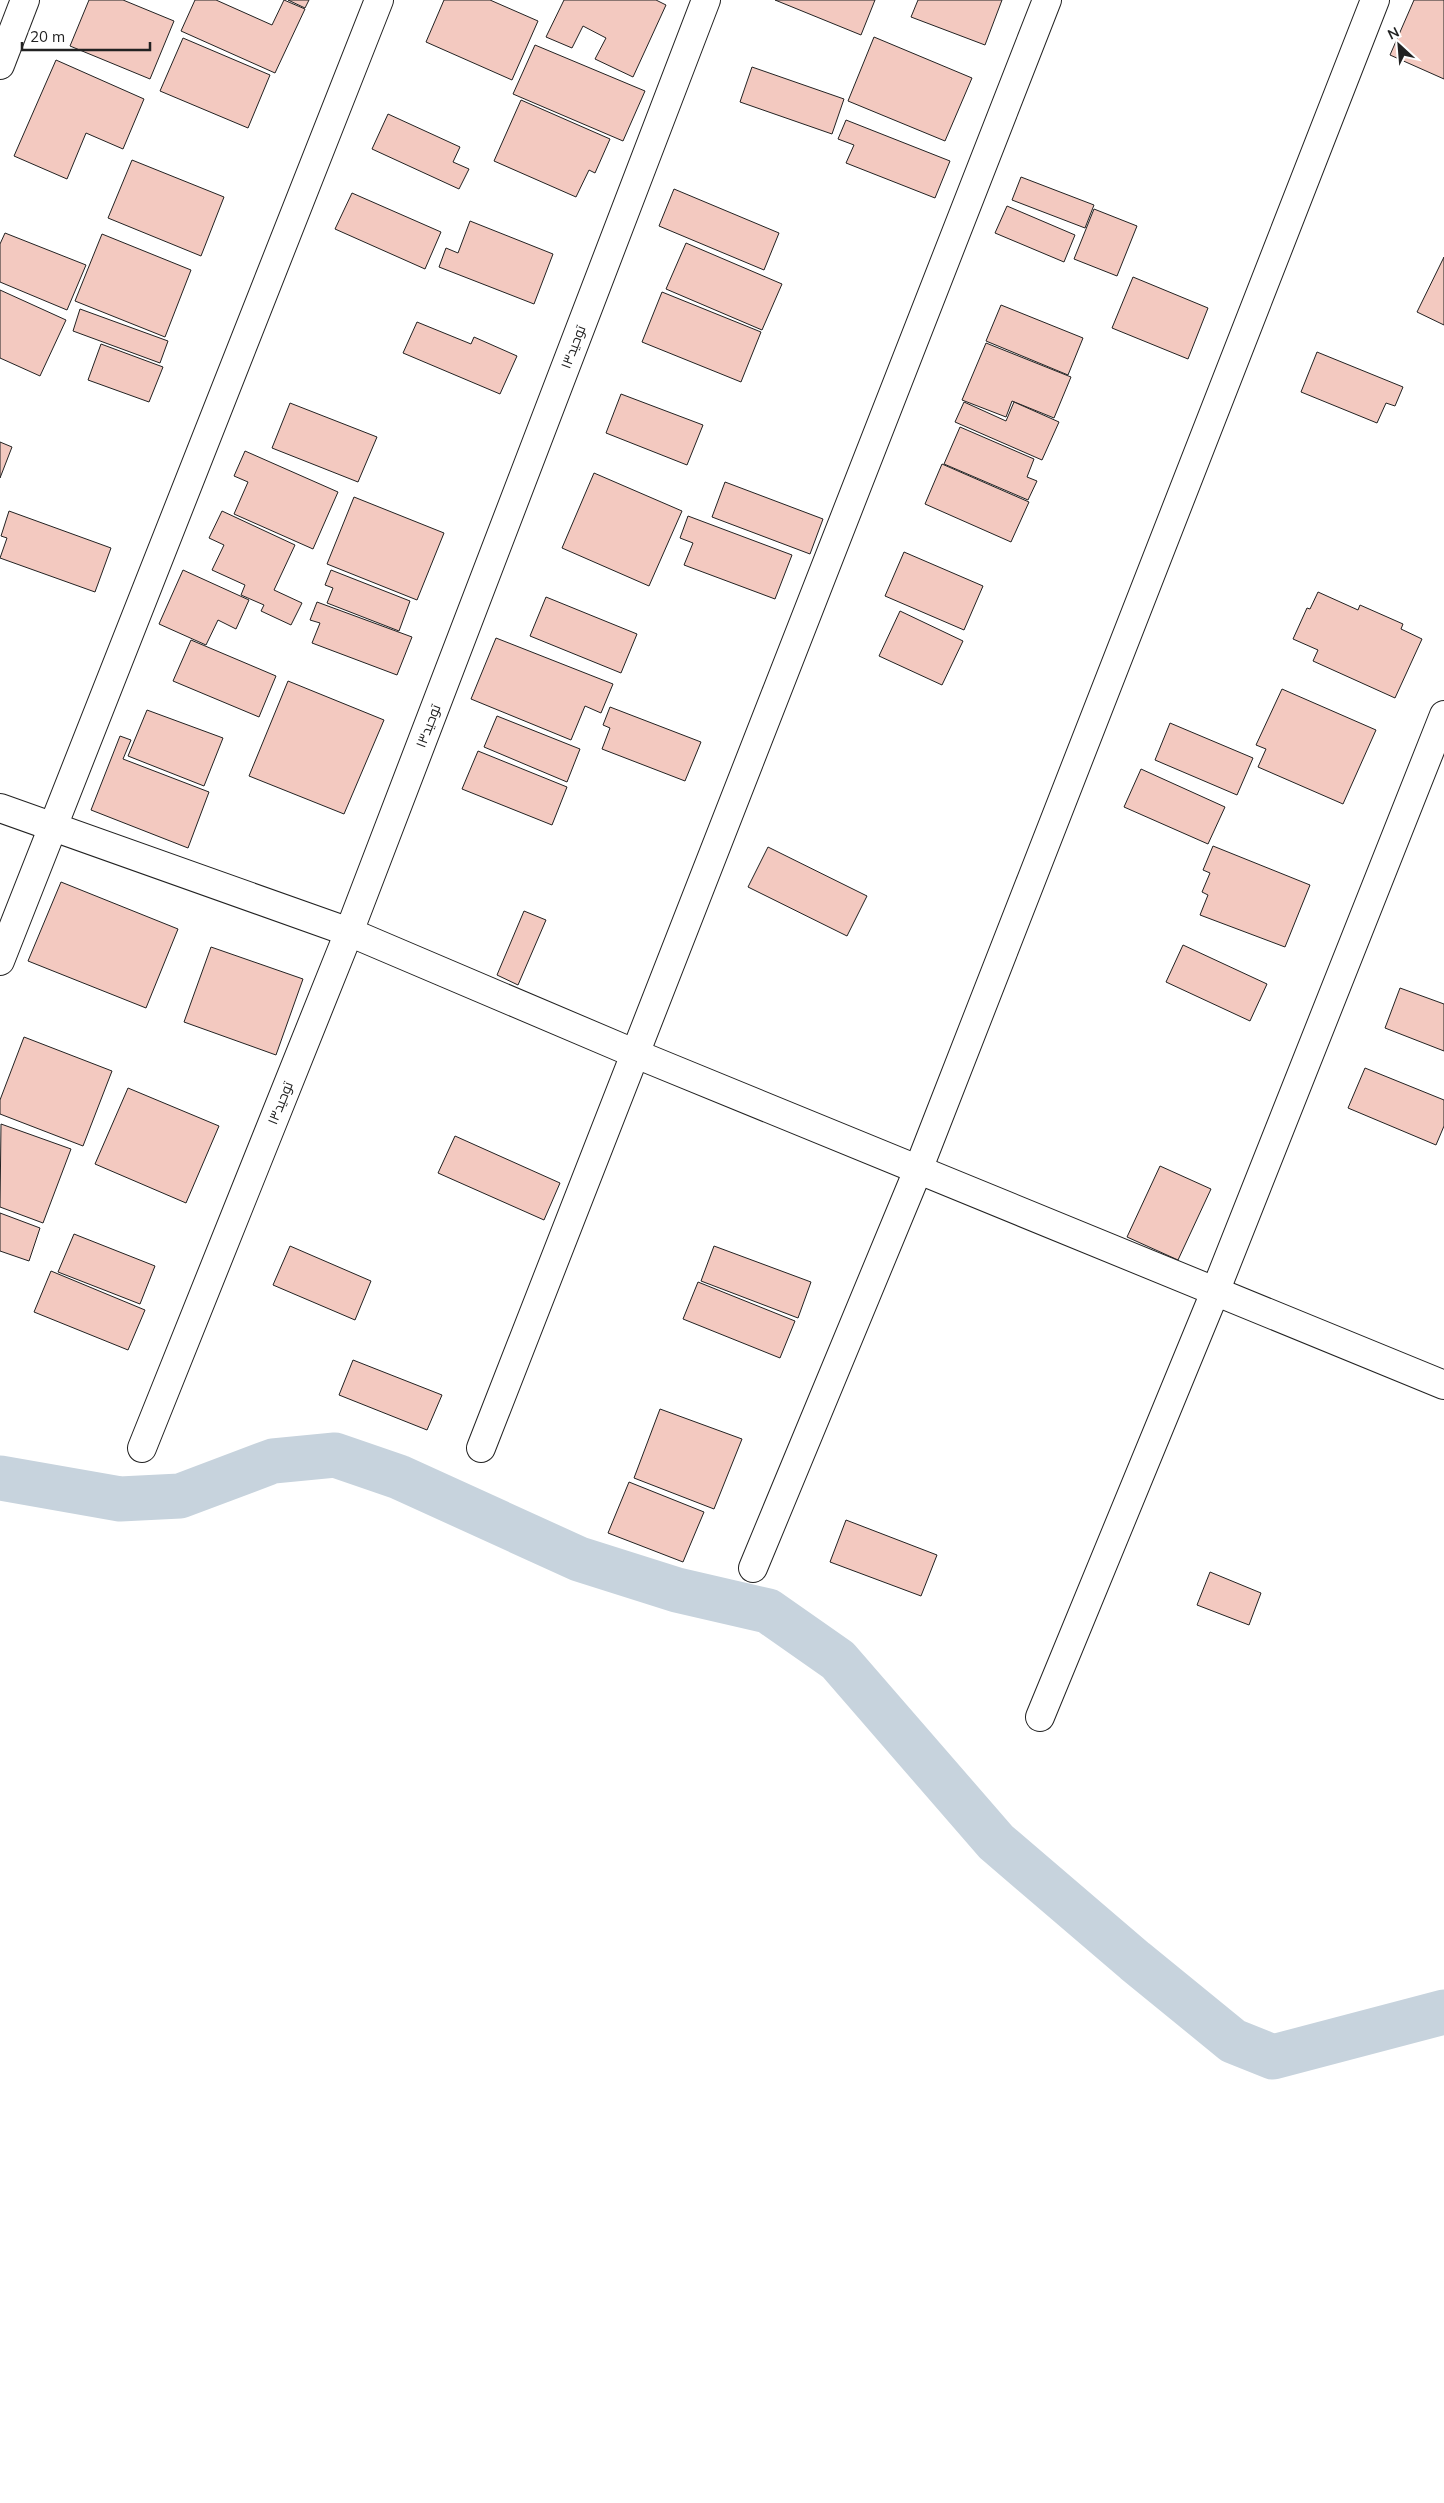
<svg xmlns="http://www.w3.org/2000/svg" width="1444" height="2503" viewBox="0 0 1444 2503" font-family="Mulish,Cairo,sans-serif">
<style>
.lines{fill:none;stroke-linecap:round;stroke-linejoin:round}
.canal{stroke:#c7d3dd;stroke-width:45}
.building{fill:#f3c9c0;stroke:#222}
.minor-casing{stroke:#222;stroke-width:30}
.minor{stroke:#fff;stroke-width:28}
.labels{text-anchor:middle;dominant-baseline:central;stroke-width:4;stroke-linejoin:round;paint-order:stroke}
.street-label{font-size:14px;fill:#222;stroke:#fff}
</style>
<rect width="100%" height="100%" fill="#fff"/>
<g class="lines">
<path class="canal" d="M0 1478 120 1499 180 1496 273 1461 335 1455 399 1477 579 1559 677 1590 768 1611 838 1660 996 1842 1135 1961 1233 2041 1273 2057 1444 2012"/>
</g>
<g class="building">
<path d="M89 0H123L174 21 150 79 70 46Z"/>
<path d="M195 0H216L272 25 284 0 305 9 275 73 181 31Z"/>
<path d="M288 0H309L305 8Z"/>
<path d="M444 0H490L538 21 512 80 426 42Z"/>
<path d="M564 0H656L666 5 633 77 595 59 606 38 583 26 572 48 546 37Z"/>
<path d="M775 0H875L861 35Z"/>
<path d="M918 0H1002L985 45 911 17Z"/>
<path d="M1414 0H1444V79L1390 55Z"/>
<path d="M874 37 972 78 945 141 848 101Z"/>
<path d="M183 38 270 75 248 128 160 91Z"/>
<path d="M535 45 645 91 623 141 513 94Z"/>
<path d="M56 60 144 99 123 149 86 133 67 179 14 156Z"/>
<path d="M752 67 844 99 832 134 740 102Z"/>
<path d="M521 100 610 139 595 173 589 170 576 197 494 161Z"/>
<path d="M388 114 460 147 453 162 469 169 459 189 372 149Z"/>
<path d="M846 120 950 161 935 198 846 163 854 145 838 139Z"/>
<path d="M132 160 224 197 201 256 108 218Z"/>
<path d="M1021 177 1094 205 1085 228 1012 200Z"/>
<path d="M674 189 779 233 764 270 659 226Z"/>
<path d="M352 193 441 232 425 269 335 229Z"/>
<path d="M1007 206 1075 235 1064 262 995 233Z"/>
<path d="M1094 209 1137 226 1117 276 1074 259Z"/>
<path d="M470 221 553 254 534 304 439 267 446 248 458 253Z"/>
<path d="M5 233 86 265 67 310 0 282V244Z"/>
<path d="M102 234 191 270 165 337 75 301Z"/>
<path d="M686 243 782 284 762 330 666 289Z"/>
<path d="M1444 257V325L1417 312Z"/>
<path d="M1133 277 1208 308 1188 359 1112 328Z"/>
<path d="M0 290 66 320 40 376 0 358Z"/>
<path d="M662 292 761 332 741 382 642 342Z"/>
<path d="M1001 305 1083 338 1068 375 986 341Z"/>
<path d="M80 309 168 341 160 363 73 331Z"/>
<path d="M417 322 471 344 474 337 517 356 500 394 403 353Z"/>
<path d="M986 343 1071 377 1054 418 1012 401 1006 417 962 400Z"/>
<path d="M101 344 163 367 149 402 88 380Z"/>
<path d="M1317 352 1403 387 1395 406 1386 403 1377 423 1301 392Z"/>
<path d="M621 394 703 425 687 465 606 433Z"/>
<path d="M964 402 1006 421 1014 402 1059 422 1042 460 955 422Z"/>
<path d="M290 403 377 437 358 482 272 448Z"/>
<path d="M960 427 1034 459 1027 477 1037 481 1028 500 944 464Z"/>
<path d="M0 442 12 447 0 478Z"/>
<path d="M245 451 338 492 313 549 234 514 248 482 234 476Z"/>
<path d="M942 464 1029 502 1011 542 925 504Z"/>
<path d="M594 473 682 511 649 586 562 548Z"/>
<path d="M725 482 823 519 810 554 712 517Z"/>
<path d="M354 497 444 533 417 600 327 564Z"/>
<path d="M9 511 111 548 95 592 0 558 7 538 1 536Z"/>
<path d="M222 511 295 545 274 590 302 603 291 625 261 611 264 605 241 595 245 585 212 570 224 545 209 538Z"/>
<path d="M688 516 792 555 775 599 684 565 693 543 680 538Z"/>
<path d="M904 552 983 586 964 630 885 596Z"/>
<path d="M183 570 249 600 236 629 218 620 206 645 159 624Z"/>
<path d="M331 570 410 601 399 631 327 603 333 588 325 585Z"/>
<path d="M1318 592 1358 610 1360 605 1403 624 1401 629 1422 639 1395 698 1313 661 1318 650 1293 639 1307 608 1310 609Z"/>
<path d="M546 597 637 634 621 673 530 636Z"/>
<path d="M317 602 412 637 397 675 312 643 320 623 310 620Z"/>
<path d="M900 611 963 641 942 685 879 656Z"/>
<path d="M496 638 613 684 601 713 585 706 571 740 471 699Z"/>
<path d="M191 640 276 676 259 717 173 681Z"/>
<path d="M288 681 384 720 344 814 249 776Z"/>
<path d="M1282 689 1376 730 1343 804 1258 767 1266 749 1256 745Z"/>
<path d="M610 707 701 742 685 781 602 749 610 728 603 725Z"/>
<path d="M147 710 223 738 204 786 128 756Z"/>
<path d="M497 716 580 749 567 782 484 747Z"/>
<path d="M1170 723 1253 758 1237 795 1155 760Z"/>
<path d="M120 736 131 740 123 759 209 792 188 848 91 810Z"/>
<path d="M478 751 567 787 552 825 462 789Z"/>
<path d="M1141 769 1225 807 1208 844 1124 807Z"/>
<path d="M1213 846 1310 885 1285 947 1200 915 1208 895 1202 892 1210 873 1203 870Z"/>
<path d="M768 847 867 896 847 936 748 887Z"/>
<path d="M61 882 178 929 146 1008 28 961Z"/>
<path d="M524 911 546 920 518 985 497 975Z"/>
<path d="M1183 945 1267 984 1250 1021 1166 982Z"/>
<path d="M211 947 303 979 276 1055 184 1022Z"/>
<path d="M1400 988 1444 1004V1051L1385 1028Z"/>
<path d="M24 1037 112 1071 83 1146 0 1114V1100Z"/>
<path d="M1365 1068 1444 1100V1126L1436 1145 1348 1108Z"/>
<path d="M128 1088 219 1126 186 1203 95 1164Z"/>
<path d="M1 1124 71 1149 43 1223 0 1207Z"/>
<path d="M455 1136 560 1183 544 1220 438 1173Z"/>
<path d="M1160 1166 1211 1189 1178 1260 1127 1237Z"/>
<path d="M0 1213 40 1228 29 1261 0 1251Z"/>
<path d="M74 1234 155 1266 140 1304 58 1272Z"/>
<path d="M290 1246 371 1281 355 1320 273 1285Z"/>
<path d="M714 1246 811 1282 798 1318 701 1281Z"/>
<path d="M51 1271 145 1310 128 1350 34 1312Z"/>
<path d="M698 1282 795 1321 780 1358 683 1319Z"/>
<path d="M353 1360 442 1395 427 1430 339 1395Z"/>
<path d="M660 1409 742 1439 714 1509 634 1478Z"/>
<path d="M629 1482 704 1512 683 1562 608 1533Z"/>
<path d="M846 1520 937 1555 921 1596 830 1562Z"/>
<path d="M1210 1572 1261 1593 1249 1625 1197 1605Z"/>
</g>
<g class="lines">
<g class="minor-casing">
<g id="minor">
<path d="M0 65 25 0"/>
<path d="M0 808 349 932 636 1054 1444 1385"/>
<path d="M0 961 379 0"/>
<path d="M142 1448 349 932 706 0"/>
<path d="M481 1448 1047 0"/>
<path d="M753 1568 918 1170 1375 0"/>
<path d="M1040 1717 1215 1292 1444 715"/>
</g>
</g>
<use href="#minor" class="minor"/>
</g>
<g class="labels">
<g class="street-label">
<text transform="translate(573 347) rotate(-69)">توحید۱۳</text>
<text transform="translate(428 726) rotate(-69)">توحید۱۳</text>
<text transform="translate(280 1103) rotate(-68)">توحید۱۳</text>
</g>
</g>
<g transform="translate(1399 45) rotate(334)" stroke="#ffffff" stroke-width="4" paint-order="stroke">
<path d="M0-4L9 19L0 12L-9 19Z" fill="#222222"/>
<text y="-8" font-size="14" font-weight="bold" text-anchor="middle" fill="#222222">N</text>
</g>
<path d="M22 42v8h128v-8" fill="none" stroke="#222222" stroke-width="2.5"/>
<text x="30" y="42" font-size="15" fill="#222222" stroke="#ffffff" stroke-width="4" paint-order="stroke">20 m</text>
</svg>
